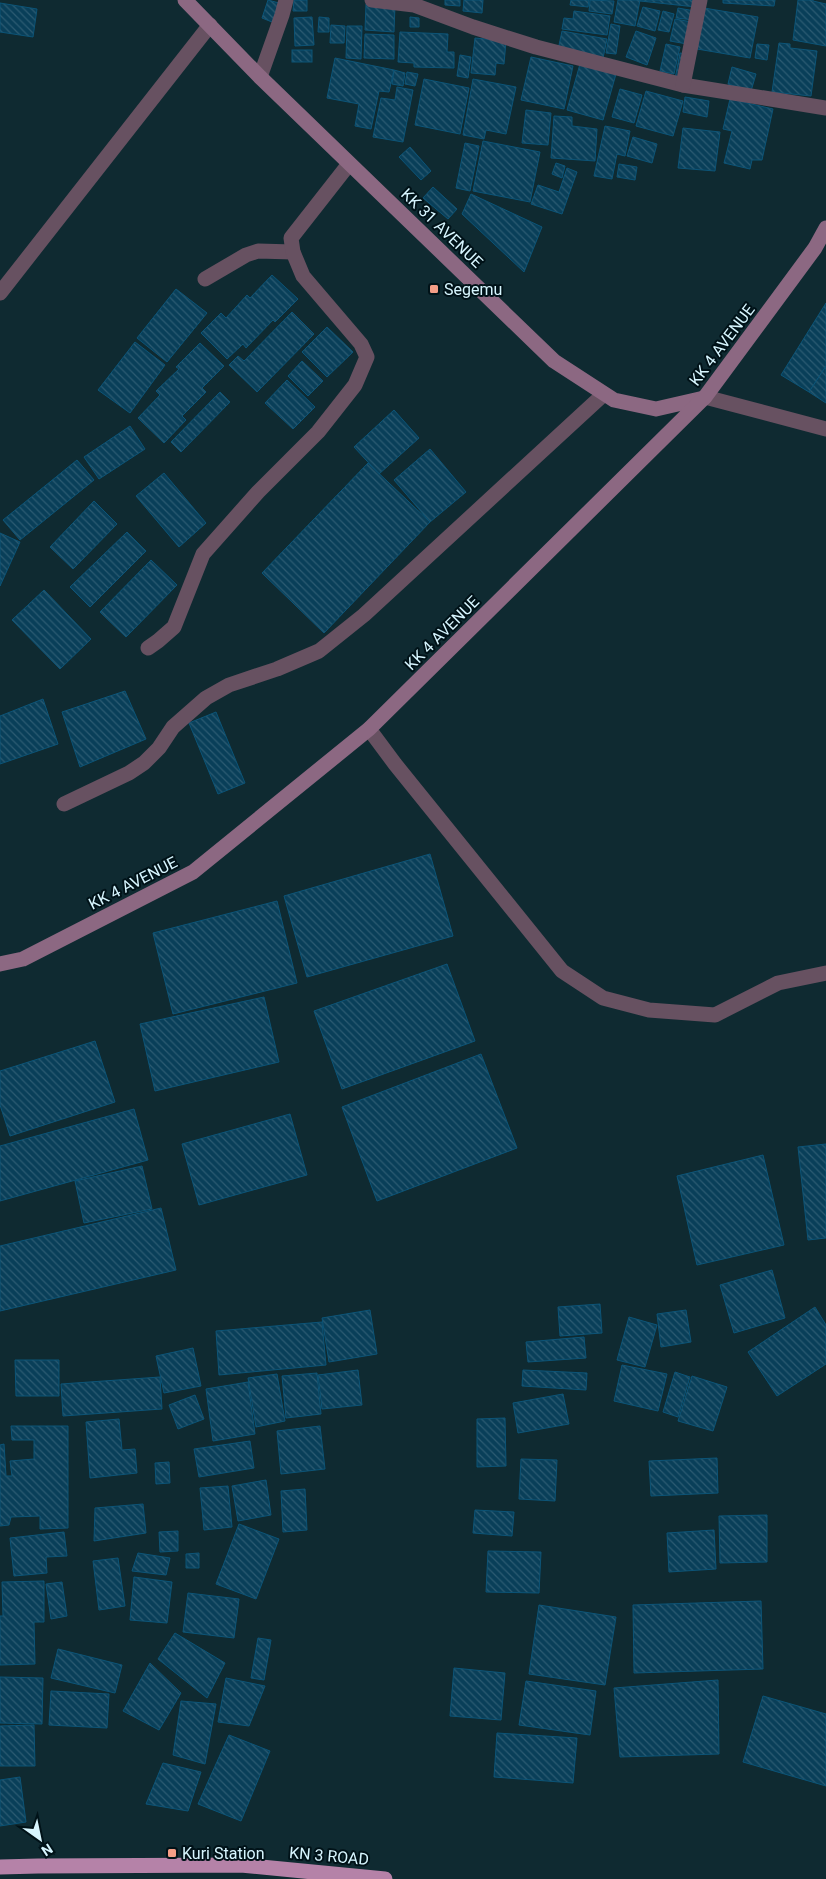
<svg xmlns="http://www.w3.org/2000/svg" width="826" height="1879" viewBox="0 0 826 1879" font-family="Roboto,sans-serif">
<style>
.building{fill:url(#building-back-hatch);stroke:#0c5477}
.lines{fill:none;stroke-linecap:round;stroke-linejoin:round}
.service{stroke:#675161;stroke-width:15}
.minor{stroke:#675161;stroke-width:15}
.tertiary{stroke:#675161;stroke-width:15}
.secondary{stroke:#8c6882;stroke-width:15}
.trunk{stroke:#b582a8;stroke-width:15}
.poi-dot{fill:#f49e87;stroke:#001218;stroke-width:2}
.labels{text-anchor:middle;dominant-baseline:central;stroke-width:4;stroke-linejoin:round;paint-order:stroke}
.street-label{font-size:16px;fill:#d7f6ff;stroke:#001218}
.poi-label{font-size:16px;fill:#d7f6ff;stroke:#001218;text-anchor:start}
</style>
<defs>
<pattern id="building-back-hatch" width="6" height="6" patternUnits="userSpaceOnUse" patternTransform="scale(1.25)"><rect width="6" height="6" fill="#093f59"/><path d="M-1 5l2 2M0 0l6 6M5-1l2 2" fill="none" stroke="#2c5b72"/></pattern>
</defs>
<rect width="100%" height="100%" fill="#0f2a31"/>
<g class="building">
<path d="M268 0 279 3 272 22 262 18Z"/>
<path d="M294 0H307V11H293Z"/>
<path d="M445 0H460V6L445 5Z"/>
<path d="M464 0H483L482 13 463 11Z"/>
<path d="M571 0H589L588 7 570 5Z"/>
<path d="M590 0 614 1 612 14 589 11Z"/>
<path d="M618 0H640L635 26 614 22Z"/>
<path d="M640 0H697L696 7 640 1Z"/>
<path d="M723 0H775L774 6 723 3Z"/>
<path d="M798 0H813V1L826 4V46L793 40Z"/>
<path d="M0 3 37 9 33 37 0 32Z"/>
<path d="M366 4 395 5 394 32 365 30Z"/>
<path d="M643 7 660 11 655 31 637 26Z"/>
<path d="M678 8 695 11 694 20 676 18Z"/>
<path d="M704 8 758 17 750 58 697 49Z"/>
<path d="M574 11 610 16 607 35 562 29 564 18 573 19Z"/>
<path d="M663 11 674 14 669 32 658 30Z"/>
<path d="M312 17 314 45 295 46 294 18Z"/>
<path d="M319 17 329 18V32H318Z"/>
<path d="M410 17 419 18V27H410Z"/>
<path d="M675 19 692 22 687 44 670 41Z"/>
<path d="M611 24 620 26 616 54 606 53Z"/>
<path d="M331 25 345 26 344 43H330Z"/>
<path d="M347 26H362L361 59 346 58Z"/>
<path d="M562 31 607 39 603 58 558 50Z"/>
<path d="M636 31 656 38 647 65 626 57Z"/>
<path d="M400 32 448 34 447 52H454V68L414 67V63L398 62Z"/>
<path d="M365 34 394 35V59L364 58Z"/>
<path d="M475 38 506 41 504 64 496 63 495 75 471 73Z"/>
<path d="M779 43 790 44V48L817 51 811 96 772 92Z"/>
<path d="M666 44 680 47 674 74 660 71Z"/>
<path d="M757 44 769 45 767 60 755 58Z"/>
<rect x="292" y="50" width="20" height="12"/>
<path d="M680 53 686 54 682 80 675 79Z"/>
<path d="M460 55 471 57 468 78 457 76Z"/>
<path d="M531 57 573 66 564 109 521 100Z"/>
<path d="M335 58 394 70 389 92 379 91 371 129 355 126 359 104 327 98Z"/>
<path d="M580 64 616 74 603 120 567 110Z"/>
<path d="M732 67 756 74 751 91 728 84Z"/>
<path d="M394 70 405 73 403 86 392 84Z"/>
<path d="M407 72 418 74 415 86 405 84Z"/>
<path d="M424 79 469 88 460 134 415 125Z"/>
<path d="M473 79 516 87 506 134 486 130 484 139 463 135Z"/>
<path d="M397 87 413 90 403 142 373 137 381 98 395 100Z"/>
<path d="M620 89 642 95 634 123 612 117Z"/>
<path d="M646 91 683 101 673 136 636 126Z"/>
<path d="M685 97 709 101 707 117 683 112Z"/>
<path d="M730 99 773 109 762 160H752L750 169 724 163 732 131 723 129Z"/>
<path d="M526 110 551 113 548 145 522 143Z"/>
<path d="M554 116 572 117V126L597 129 595 161 551 158Z"/>
<path d="M605 126 630 131 625 156 617 154 612 179 594 176Z"/>
<path d="M683 128 720 132 715 171 678 168Z"/>
<path d="M633 137 657 144 652 163 627 156Z"/>
<path d="M483 141 540 152 530 202 473 191Z"/>
<path d="M465 143 479 146 470 191 456 188Z"/>
<path d="M410 147 431 171 421 180 399 157Z"/>
<path d="M556 163 565 166 562 178 552 174Z"/>
<path d="M619 164 637 167 635 180 617 177Z"/>
<path d="M567 168 577 172 562 214 531 204 538 185 559 192Z"/>
<path d="M433 187 457 209 448 219 423 198Z"/>
<path d="M471 194 542 227 524 272 462 214Z"/>
<path d="M272 275 298 299 275 322 273 320 246 348 243 344 227 359 201 333 221 313 226 318 247 295 250 298Z"/>
<path d="M176 289 207 313 167 362 137 338Z"/>
<path d="M826 303V366L809 392 781 375Z"/>
<path d="M292 312 314 334 257 392 229 365 238 356 244 361Z"/>
<path d="M327 327 353 352 327 377 302 352Z"/>
<path d="M135 342 165 365 130 413 98 390Z"/>
<path d="M200 343 224 366 202 388 206 392 182 416 186 420 164 443 138 418 160 395 156 391 179 369 176 367Z"/>
<path d="M302 361 323 381 308 396 288 376Z"/>
<path d="M826 366V403L809 392Z"/>
<path d="M287 380 315 407 293 429 265 403Z"/>
<path d="M220 392 230 402 181 452 171 442Z"/>
<path d="M394 410 419 438 379 474 354 447Z"/>
<path d="M130 426 145 449 99 479 84 457Z"/>
<path d="M430 449 466 492 430 522 394 480Z"/>
<path d="M77 460 94 480 20 540 3 520Z"/>
<path d="M368 463 430 522 324 633 262 573Z"/>
<path d="M164 473 206 523 179 547 136 496Z"/>
<path d="M94 501 117 524 73 569 50 547Z"/>
<path d="M127 532 146 551 90 607 70 587Z"/>
<path d="M0 533 20 542 0 586Z"/>
<path d="M151 560 177 585 126 637 100 612Z"/>
<path d="M44 590 91 639 60 669 12 620Z"/>
<path d="M125 691 146 739 80 767 62 712Z"/>
<path d="M43 699 58 744 0 764V716Z"/>
<path d="M216 712 245 783 218 794 189 723Z"/>
<path d="M430 854 453 936 307 977 284 896Z"/>
<path d="M277 901 297 983 173 1014 153 933Z"/>
<path d="M447 964 475 1041 342 1089 314 1011Z"/>
<path d="M264 997 279 1062 155 1091 140 1024Z"/>
<path d="M95 1041 115 1102 10 1136 0 1105V1071Z"/>
<path d="M481 1054 517 1148 377 1201 342 1107Z"/>
<path d="M134 1109 148 1160 0 1201V1146Z"/>
<path d="M290 1114 307 1175 199 1205 182 1144Z"/>
<path d="M826 1144V1238L808 1240 798 1147Z"/>
<path d="M763 1155 784 1245 697 1265 677 1176Z"/>
<path d="M142 1166 152 1209 84 1223 75 1181Z"/>
<path d="M161 1208 176 1270 0 1311V1246Z"/>
<path d="M772 1270 785 1318 734 1333 720 1285Z"/>
<path d="M600 1304 602 1333 560 1336 558 1307Z"/>
<path d="M815 1307 826 1325V1364L777 1396 748 1352Z"/>
<path d="M370 1310 377 1354 329 1362 322 1318Z"/>
<path d="M686 1310 691 1342 661 1347 657 1314Z"/>
<path d="M629 1317 657 1325 645 1367 617 1360Z"/>
<path d="M322 1322 326 1365 219 1375 216 1331Z"/>
<path d="M584 1337 586 1358 528 1362 526 1342Z"/>
<path d="M193 1348 201 1386 164 1393 156 1356Z"/>
<path d="M15 1360H59V1396H16Z"/>
<path d="M622 1365 667 1374 658 1411 614 1401Z"/>
<path d="M358 1370 362 1405 322 1409 318 1375Z"/>
<path d="M523 1370 587 1373 586 1390 522 1386Z"/>
<path d="M675 1372 690 1377 678 1417 663 1412Z"/>
<path d="M317 1373 321 1414 286 1418 282 1376Z"/>
<path d="M277 1374 285 1421 256 1427 248 1378Z"/>
<path d="M692 1376 727 1387 713 1431 678 1421Z"/>
<path d="M160 1377 162 1409 63 1416 61 1384Z"/>
<path d="M248 1382 255 1434 213 1441 206 1389Z"/>
<path d="M563 1394 569 1424 518 1433 513 1403Z"/>
<path d="M195 1395 204 1419 178 1429 169 1405Z"/>
<path d="M505 1418 506 1466 477 1467V1419Z"/>
<path d="M119 1419 122 1450 135 1449 137 1473 90 1478 86 1422Z"/>
<path d="M11 1426H68V1528L40 1529V1516L11 1517 9 1525 0 1526V1445L4 1444 6 1476H12L10 1461 34 1459V1440H12Z"/>
<path d="M320 1426 325 1469 281 1474 277 1431Z"/>
<path d="M250 1441 254 1468 199 1477 194 1449Z"/>
<path d="M717 1458 718 1493 651 1496 649 1461Z"/>
<path d="M521 1459 557 1460 555 1501 519 1499Z"/>
<path d="M169 1462 170 1483 156 1484 155 1463Z"/>
<path d="M266 1480 271 1515 238 1521 232 1486Z"/>
<path d="M228 1486 232 1527 204 1530 200 1488Z"/>
<path d="M305 1489 307 1530 283 1532 281 1491Z"/>
<path d="M143 1504 146 1533 94 1541 95 1508Z"/>
<path d="M475 1510 514 1512 512 1536 473 1533Z"/>
<path d="M767 1515V1562L720 1563 719 1516Z"/>
<path d="M239 1524 279 1539 256 1599 216 1584Z"/>
<path d="M714 1530 716 1569 669 1572 667 1533Z"/>
<path d="M178 1531V1551L160 1552 159 1532Z"/>
<path d="M64 1532 67 1556 46 1557 47 1573 14 1576 10 1538Z"/>
<path d="M488 1551 541 1552 539 1593 486 1592Z"/>
<path d="M138 1553 170 1558 166 1575 132 1571Z"/>
<path d="M199 1553V1568H186V1554Z"/>
<path d="M118 1558 125 1606 99 1610 93 1561Z"/>
<path d="M134 1577 172 1582 167 1623 130 1620Z"/>
<path d="M44 1581V1622H34L35 1664 0 1665V1616H3L2 1582Z"/>
<path d="M62 1582 67 1616 51 1619 46 1584Z"/>
<path d="M188 1593 239 1599 234 1638 183 1632Z"/>
<path d="M761 1601 763 1669 634 1673 633 1605Z"/>
<path d="M539 1605 616 1617 605 1685 529 1674Z"/>
<path d="M175 1633 225 1663 207 1698 158 1659Z"/>
<path d="M258 1638 271 1640 264 1680 251 1678Z"/>
<path d="M58 1649 122 1665 115 1693 51 1678Z"/>
<path d="M150 1663 181 1693 159 1730 123 1711Z"/>
<path d="M454 1668 505 1673 501 1720 450 1716Z"/>
<path d="M0 1677 43 1678 42 1724 0 1723Z"/>
<path d="M226 1678 265 1686 249 1726 218 1722Z"/>
<path d="M718 1680 719 1754 620 1757 614 1688Z"/>
<path d="M526 1681 596 1691 590 1735 519 1725Z"/>
<path d="M51 1691 109 1694 107 1728 49 1725Z"/>
<path d="M763 1696 826 1714V1786L743 1762Z"/>
<path d="M181 1701 216 1704 205 1764 173 1755Z"/>
<path d="M34 1725 35 1766H0V1726Z"/>
<path d="M497 1733 577 1738 573 1783 494 1777Z"/>
<path d="M229 1735 270 1751 241 1821 198 1804Z"/>
<path d="M163 1763 201 1772 188 1811 146 1804Z"/>
<path d="M20 1777 26 1822 0 1826V1780Z"/>
</g>
<g class="lines">
<g class="service">
<path d="M0 293 210 25"/>
<path d="M369 729 395 764 562 971 603 998 649 1010 715 1015 778 983 826 973"/>
<path d="M64 804 129 773 144 763 159 748 173 727 206 698 229 685 277 669 319 651 364 615 604 394"/>
</g>
<g class="minor">
<path d="M372 0 414 5 473 27 536 47 683 85 826 108"/>
<path d="M260 77 282 15 286 0"/>
<path d="M683 85 700 0"/>
<path d="M205 279 246 255 258 251 293 252"/>
<path d="M148 648 158 641 174 627 203 554 258 492 318 432 355 385 367 357 361 344 303 276 293 252 291 238 349 164"/>
</g>
<path class="tertiary" d="M705 397 826 429"/>
<g class="secondary">
<path d="M185 0 260 77 554 361 614 400 656 409 704 398"/>
<path d="M0 964 23 959 193 872 369 729 705 397 815 248 826 228"/>
</g>
<path class="trunk" d="M0 1867 38 1866 241 1865 385 1879"/>
</g>
<g class="poi-dot">
<rect x="429" y="284" width="10" height="10" rx="2.5"/>
<rect x="167" y="1848" width="10" height="10" rx="2.5"/>
</g>
<g class="labels">
<g class="street-label">
<text transform="translate(442 228) rotate(44)">KK 31 AVENUE</text>
<text transform="translate(722 345) rotate(-53)">KK 4 AVENUE</text>
<text transform="translate(442 633) rotate(-45)">KK 4 AVENUE</text>
<text transform="translate(133 883) rotate(-27)">KK 4 AVENUE</text>
<text transform="translate(329 1856) rotate(5)">KN 3 ROAD</text>
</g>
<g class="poi-label">
<text x="444" y="289">Segemu</text>
<text x="182" y="1853">Kuri Station</text>
</g>
</g>
<g transform="translate(40 1839) rotate(147)" stroke="#001218" stroke-width="4" paint-order="stroke">
<path d="M0-4L9 19L0 12L-9 19Z" fill="#d7f6ff"/>
<text y="-8" font-size="14" font-weight="bold" text-anchor="middle" fill="#d7f6ff">N</text>
</g>
</svg>
